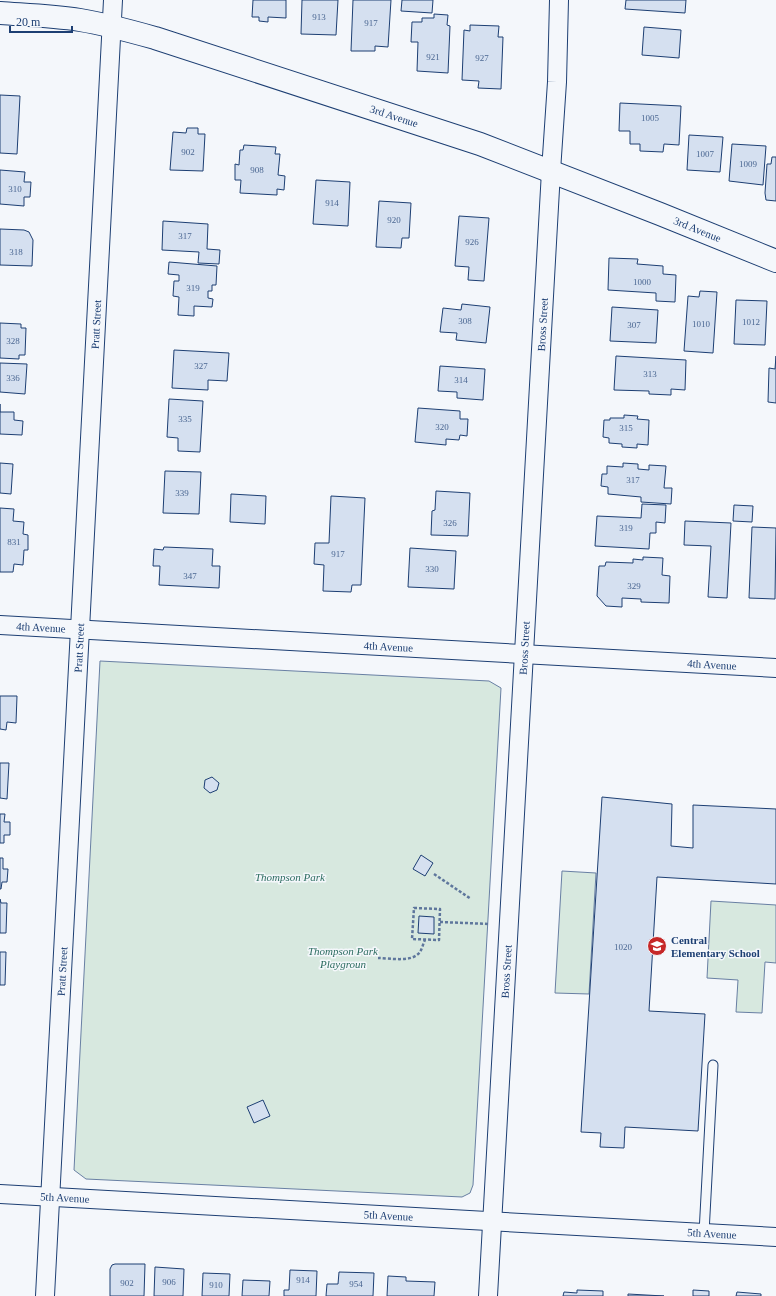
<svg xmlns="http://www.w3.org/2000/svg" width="776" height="1296" viewBox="0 0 776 1296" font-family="Georgia,serif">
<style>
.green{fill:#d7e8df;stroke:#687fa3}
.building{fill:#d5e0f0;stroke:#1d3f73}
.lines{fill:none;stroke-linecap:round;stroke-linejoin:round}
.service-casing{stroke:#1d3f73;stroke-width:11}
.minor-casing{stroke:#1d3f73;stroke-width:20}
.tertiary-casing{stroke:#1d3f73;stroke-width:24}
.path{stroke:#5e769c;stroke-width:2.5;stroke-dasharray:3 2;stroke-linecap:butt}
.service{stroke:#f4f7fb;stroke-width:9}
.minor{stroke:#f4f7fb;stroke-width:18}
.tertiary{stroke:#f4f7fb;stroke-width:22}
.labels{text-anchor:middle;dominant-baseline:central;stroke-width:3;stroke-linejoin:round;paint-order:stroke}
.number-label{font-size:9px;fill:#4b6792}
.street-label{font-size:11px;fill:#1d3f73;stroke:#f4f7fb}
.park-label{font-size:11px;font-style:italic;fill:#2c6c60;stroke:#f4f7fb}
.poi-label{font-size:11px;font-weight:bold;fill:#1d3f73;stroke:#f4f7fb;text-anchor:start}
</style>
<rect width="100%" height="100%" fill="#f4f7fb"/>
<g class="green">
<path d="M100 661 489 681 501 688 473 1185 470 1193 462 1197 86 1179 74 1170Z"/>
<path d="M562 871 596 873 589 994 555 993Z"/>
<path d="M711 901 776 905V963L765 962 762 1013 736 1012 738 980 707 978Z"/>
</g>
<g class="building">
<path d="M253 0H286V18L268 17V22L259 21V17H252Z"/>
<path d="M302 0H338L336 35 301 34Z"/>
<path d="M353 0H391L388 47 375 46V51H351Z"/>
<path d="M402 0H433L432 13 401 11Z"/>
<path d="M626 0H686L685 13 625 9Z"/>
<path d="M434 14 448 15 447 25 450 26 448 73 417 71 418 42H411L412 22H422V18H434Z"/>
<path d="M470 25 499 26 498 37H503L501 89 478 88 479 81 462 80 464 30 470 31Z"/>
<path d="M644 27 681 30 679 58 642 55Z"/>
<path d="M0 95 20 96 17 154 0 153Z"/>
<path d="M620 103 681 106 679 145 664 144 663 152 640 151V144H630V131H619Z"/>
<path d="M187 128H198V134H205L203 171 170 170 173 132 186 133Z"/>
<path d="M689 135 723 137 720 172 687 170Z"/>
<path d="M732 144 766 146 763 185 729 181Z"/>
<path d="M244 145 276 147 275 154H280L278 175 285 176 284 190 277 189V195L240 193 241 180H235V164L239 165 240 150H243Z"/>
<path d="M772 157H776V201L766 200 765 193 767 164H771Z"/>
<path d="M0 170 25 172 24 182H31L30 197H24V206L0 204Z"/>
<path d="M316 180 350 182 348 226 313 224Z"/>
<path d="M379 201 411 203 409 238H402L401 248 376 247Z"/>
<path d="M459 216 489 218 484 281 468 280 469 267 455 266Z"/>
<path d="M163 221 208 224 207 249 220 250 219 264 198 263 199 252 162 250Z"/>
<path d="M0 229 24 230 29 232 33 240 32 266 0 265Z"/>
<path d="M609 258 638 259 637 264 663 266V274L676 275 675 302 656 301V293L608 290Z"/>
<path d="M169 262 217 266 216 285H212V291H208V298L213 299 212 307 194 306V316L178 315 179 297 173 296 174 281H179V275L168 274Z"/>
<path d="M700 291 717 292 713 353 684 351 688 296 699 297Z"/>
<path d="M736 300 767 301 765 345 734 344Z"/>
<path d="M462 304 490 307 486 343 456 340 457 333 440 332 443 308 461 310Z"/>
<path d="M612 307 658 310 656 343 610 341Z"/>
<path d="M0 323 21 324V328H26L25 355H19V359L0 358Z"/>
<path d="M174 350 229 353 227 381 208 380V390L172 388Z"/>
<path d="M616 356 686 360 685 390 671 389V395L649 394V391L614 390Z"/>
<path d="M776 356V403L768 402 769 368 775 369Z"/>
<path d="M0 363 27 364 25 394 0 392Z"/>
<path d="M440 366 485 369 483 400 457 398V392L438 391Z"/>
<path d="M169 399 203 401 200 452 178 451V438L167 437Z"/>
<path d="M0 404V412H14V420L23 421 22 435 0 434Z"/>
<path d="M418 408 460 411V419H468L467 436 460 435 459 440 446 439V445L415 442Z"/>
<path d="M624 415 638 416 637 419 649 420 648 445 637 444V448L622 447V444L609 443V438L603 437 604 420H610V418H624Z"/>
<path d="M0 463 13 464 11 494 0 493Z"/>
<path d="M623 463 638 464V469L649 470V465L666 466 664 488H672L671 504 641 502V497L608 494V487L601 486 602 474H607V466L623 467Z"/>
<path d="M165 471 201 472 199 514 163 513Z"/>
<path d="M436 491 470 493 468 536 431 535 432 511 435 510Z"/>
<path d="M231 494 266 496 265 524 230 522Z"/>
<path d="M331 496 365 498 361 585H352L351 592 323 591 324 565 314 564 315 543H329Z"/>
<path d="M642 504 666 505 665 523 656 522V533H650L649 549 595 546 597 516 641 518Z"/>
<path d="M734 505 753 506 752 522 733 521Z"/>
<path d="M0 508 14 509 13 521 24 522 23 534 28 535V550H24L23 565 14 564 13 572H0Z"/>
<path d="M685 521 731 523 727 598 708 597 711 546 684 545Z"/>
<path d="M752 527 776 528 775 599 749 598Z"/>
<path d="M164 547 213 549 212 566H220L219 588 159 585 160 566H153L154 549 163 550Z"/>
<path d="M410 548 456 551 454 589 408 587Z"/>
<path d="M643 557 663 558 662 575 670 576 669 603 641 602V599L622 598V607L606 606 597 596 599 566H605L606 562 633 563V559L643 560Z"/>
<path d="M0 696H17L16 723 7 722 6 730 0 729Z"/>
<path d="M0 763H9L7 799 0 798Z"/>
<path d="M212 777 219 783 217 790 210 793 204 788 205 780Z"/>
<path d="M602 797 672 804 671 846 693 848V805L776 809V884L657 877 649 1011 705 1014 698 1131 625 1127 624 1148 600 1147 601 1133 581 1132Z"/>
<path d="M0 814H5L4 822H10V835H4V843H0Z"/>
<path d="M421 855 433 863 425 876 413 869Z"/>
<path d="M0 858H3V869H8L7 882H2L1 889H0Z"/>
<path d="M0 899 1 903H7L6 933H0Z"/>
<path d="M419 916 434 917V934L418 933Z"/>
<path d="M0 952H6L5 985H0Z"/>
<path d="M263 1100 270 1116 254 1123 247 1107Z"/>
<path d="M115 1264H145L144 1296H110V1269L112 1265Z"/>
<path d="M155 1267 184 1269 183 1296H154Z"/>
<path d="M290 1270 317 1271 316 1296H284V1290H289Z"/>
<path d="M339 1272 374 1273 373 1296H326L327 1284H338Z"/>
<path d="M203 1273 230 1274 229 1296H202Z"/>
<path d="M388 1276 406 1277V1281L435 1282 434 1296H387Z"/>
<path d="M243 1280 270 1281 269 1296H242Z"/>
<path d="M577 1290 603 1291V1296H563L564 1292 577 1293Z"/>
<path d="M693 1290 709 1291V1296H693Z"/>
<path d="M737 1292 761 1294V1296H736Z"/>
<path d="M628 1294 664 1296H628Z"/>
</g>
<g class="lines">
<g class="service-casing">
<path id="service" d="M704 1233 713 1065"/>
</g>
<g class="minor-casing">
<g id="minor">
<path id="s1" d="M0 625 776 668"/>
<path id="s2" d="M0 1194 776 1237"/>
<path id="s3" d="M45 1296 113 0"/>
<path id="s4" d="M488 1296 551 171 557 82 559 0"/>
</g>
</g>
<g class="tertiary-casing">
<g id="tertiary">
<path id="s5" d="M0 13C27 15 53 16 80 20 105 24 130 31 155 38L480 144 660 214 776 261"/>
</g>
</g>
<g class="path">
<path d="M434 874 471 899"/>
<path d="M414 908 440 909 439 940 412 939Z"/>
<path d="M440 922 490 924"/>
<path d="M378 958C390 958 412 963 420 952 422 949 423 944 425 940"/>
</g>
<use href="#service" class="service"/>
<use href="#minor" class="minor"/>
<use href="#tertiary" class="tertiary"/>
</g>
<defs>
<g id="school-disc" transform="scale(1)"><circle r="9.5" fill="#c62828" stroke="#f4f7fb"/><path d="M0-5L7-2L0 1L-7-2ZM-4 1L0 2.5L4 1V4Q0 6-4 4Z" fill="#fff"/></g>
</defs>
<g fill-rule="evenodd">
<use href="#school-disc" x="657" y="946"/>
</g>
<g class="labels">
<g class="number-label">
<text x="319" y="17">913</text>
<text x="371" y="23">917</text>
<text x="433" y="57">921</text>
<text x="482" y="58">927</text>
<text x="650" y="118">1005</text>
<text x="188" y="152">902</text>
<text x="705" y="154">1007</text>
<text x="748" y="164">1009</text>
<text x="257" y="170">908</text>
<text x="15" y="189">310</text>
<text x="332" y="203">914</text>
<text x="394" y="220">920</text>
<text x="185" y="236">317</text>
<text x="472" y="242">926</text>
<text x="16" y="252">318</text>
<text x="642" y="282">1000</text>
<text x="193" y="288">319</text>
<text x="465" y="321">308</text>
<text x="751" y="322">1012</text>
<text x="701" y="324">1010</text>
<text x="634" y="325">307</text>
<text x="13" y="341">328</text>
<text x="201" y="366">327</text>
<text x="650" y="374">313</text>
<text x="13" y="378">336</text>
<text x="461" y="380">314</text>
<text x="185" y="419">335</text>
<text x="442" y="427">320</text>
<text x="626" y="428">315</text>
<text x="633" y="480">317</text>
<text x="182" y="493">339</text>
<text x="450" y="523">326</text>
<text x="626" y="528">319</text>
<text x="14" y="542">831</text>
<text x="338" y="554">917</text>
<text x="432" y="569">330</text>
<text x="190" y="576">347</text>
<text x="634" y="586">329</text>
<text x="623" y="947">1020</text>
<text x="303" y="1280">914</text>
<text x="169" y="1282">906</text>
<text x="127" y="1283">902</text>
<text x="356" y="1284">954</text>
<text x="216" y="1285">910</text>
</g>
<g class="street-label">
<text stroke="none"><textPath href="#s5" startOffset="409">3rd Avenue</textPath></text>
<text stroke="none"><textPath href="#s5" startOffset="733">3rd Avenue</textPath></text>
<text stroke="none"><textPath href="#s3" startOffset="973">Pratt Street</textPath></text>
<text stroke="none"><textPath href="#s4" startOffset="973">Bross Street</textPath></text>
<text stroke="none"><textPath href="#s1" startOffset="41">4th Avenue</textPath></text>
<text stroke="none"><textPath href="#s1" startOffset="389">4th Avenue</textPath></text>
<text stroke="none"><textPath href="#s3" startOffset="649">Pratt Street</textPath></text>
<text stroke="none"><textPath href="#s4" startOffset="649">Bross Street</textPath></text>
<text stroke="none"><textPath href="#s1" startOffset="713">4th Avenue</textPath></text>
<text stroke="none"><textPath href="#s4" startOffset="325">Bross Street</textPath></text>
<text stroke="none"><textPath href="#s3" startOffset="325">Pratt Street</textPath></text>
<text stroke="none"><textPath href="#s2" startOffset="65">5th Avenue</textPath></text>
<text stroke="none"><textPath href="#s2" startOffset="389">5th Avenue</textPath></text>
<text stroke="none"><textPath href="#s2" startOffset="713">5th Avenue</textPath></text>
</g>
<g class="park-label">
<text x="290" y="877">Thompson Park</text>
<text x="343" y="951">Thompson Park<tspan x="343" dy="13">Playgroun</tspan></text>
</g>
<g class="poi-label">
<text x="671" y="940">Central<tspan x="671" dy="13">Elementary School</tspan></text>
</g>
</g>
<path d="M10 26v6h62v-6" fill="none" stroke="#1d3f73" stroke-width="2"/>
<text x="16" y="26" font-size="12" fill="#1d3f73" stroke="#f4f7fb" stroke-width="3" paint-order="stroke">20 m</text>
</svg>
